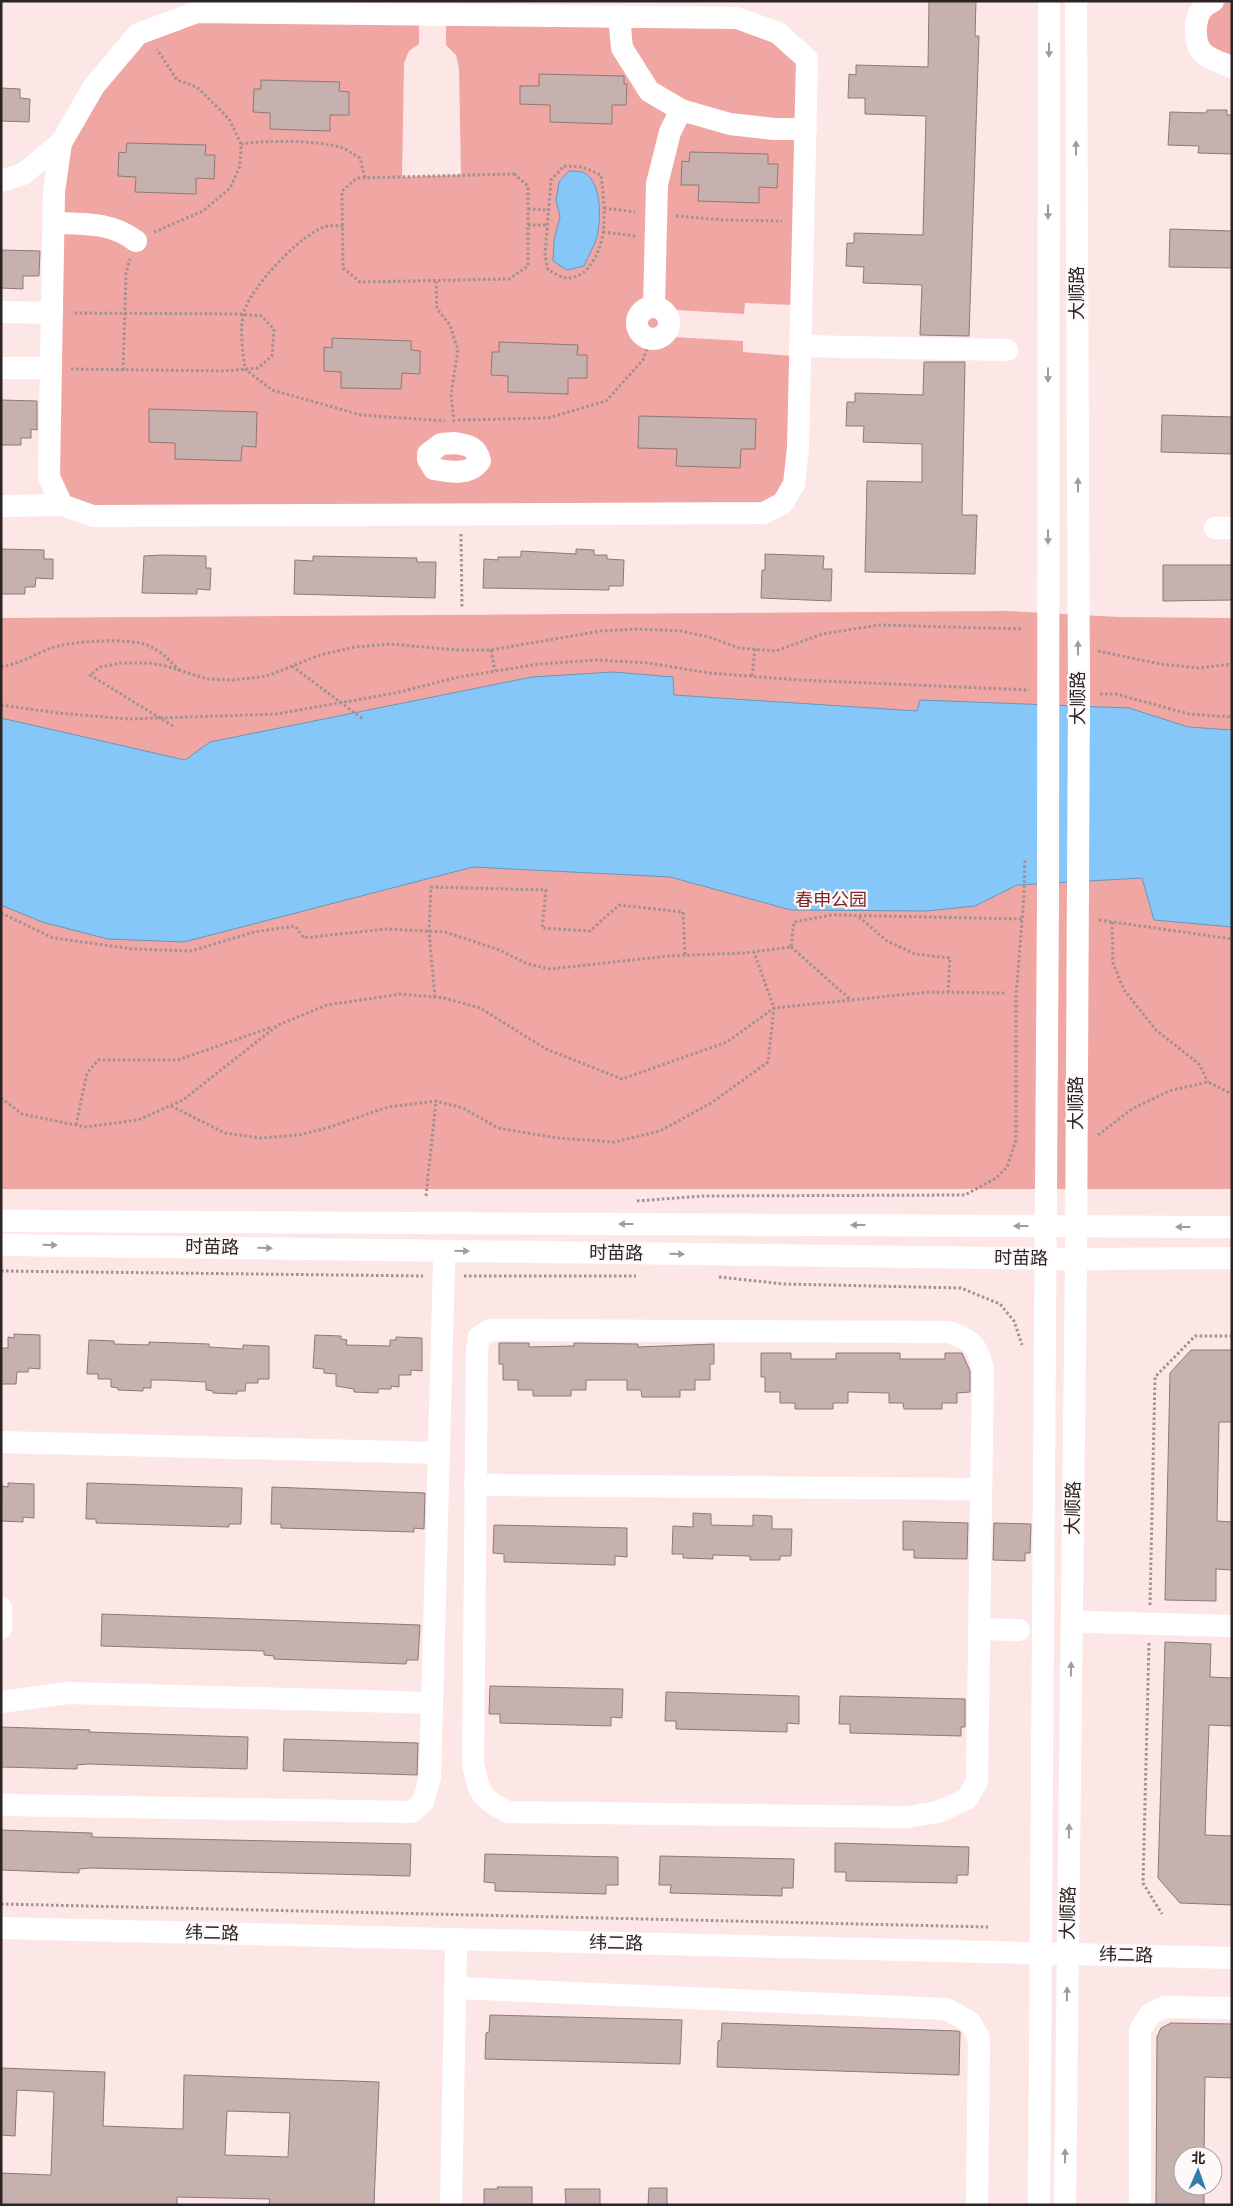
<svg xmlns="http://www.w3.org/2000/svg" width="1233" height="2206" viewBox="0 0 1233 2206" font-family="Jost,'Noto Sans SC',sans-serif">
<style>
.green{fill:#f0a6a2}
.water{fill:#85c7f8;stroke:#6a96b8}
.building{fill:#c6b1af;stroke:#8c7977;fill-rule:evenodd}
.lines{fill:none;stroke-linecap:round;stroke-linejoin:round}
.path{stroke:#a19191;stroke-width:3;stroke-dasharray:2.5 2.5;stroke-linecap:butt}
.minor{stroke:#fff;stroke-width:22}
.oneway{fill:#a09c9c}
.labels{text-anchor:middle;dominant-baseline:central;stroke-width:4.5;stroke-linejoin:round;paint-order:stroke}
.street-label{font-size:18px;fill:#2c2424;stroke:#fdf9f9}
.park-label{font-size:18px;fill:#802428;stroke:#fdf9f9}
</style>
<rect width="100%" height="100%" fill="#fde7e6"/>
<g class="green">
<path d="M1232 1V59L1206 47V12L1224 3Z"/>
<path d="M203 19 419 24V44L409 51 404 63 402 177 461 175 459 68 456 55 446 45V25L740 27 772 42 797 59 793 305 745 303 744 314 676 310 673 337 743 341V352L792 356 785 482 777 499 761 509H97L69 499 57 475 62 191 67 148 101 87 147 40Z"/>
<path d="M1007 611 1119 617 1232 618V1189H1V618Z"/>
</g>
<g class="water">
<path d="M569 171C574 171 581 171 585 173 602 184 601 219 597 237 594 247 588 256 584 266L567 270 553 261 554 240 560 217 556 200 559 182Z"/>
<path d="M614 672 673 677 674 695 917 711 920 700 1129 708 1188 727 1232 730V927L1154 920 1142 878 1017 885 975 906 926 911 791 910 670 877 473 867 184 942 108 939 42 922 1 905V718L185 760 210 742 532 677Z"/>
</g>
<g class="building">
<path d="M929 1H976L975 36H979L969 336 920 335 922 285 863 283 864 267 846 266 847 243H854V233L923 235 926 116 865 114V98H848L849 74 856 75V65L928 67Z"/>
<path d="M539 74 624 76V84H627L626 105H612V124L550 122V105L520 104V86H539Z"/>
<path d="M261 80 340 82 339 91 349 92V115H330V131L270 129V113L253 112 254 89H261Z"/>
<path d="M1 88 20 89V98L30 99 29 122 1 121Z"/>
<path d="M1207 110H1227V115H1232V154L1198 153 1199 146 1168 145 1170 112 1206 113Z"/>
<path d="M127 143 206 145 205 155H215L214 179 196 178V194L135 192 136 177 118 176 119 152 126 153Z"/>
<path d="M690 152 768 154V164H778L777 188 759 187V203L698 201 699 185H681L682 161 689 162Z"/>
<path d="M1170 229 1232 231V268L1169 267Z"/>
<path d="M1 250 40 251 39 276H23V289L1 288Z"/>
<path d="M332 338 411 341V350L420 351V374L402 373 401 389 341 388V372L324 371V347L332 348Z"/>
<path d="M499 342 578 345 577 355H587V378H568V394L508 392V376L491 375 492 352H499Z"/>
<path d="M924 362H965L962 515H977L975 574 865 572 867 481 922 482V444L863 442 864 426H846L847 402H855V393L923 395Z"/>
<path d="M1 400 37 401V430L31 429V438H21V445H1Z"/>
<path d="M149 409 257 412 256 447 242 446 241 461 175 459V443L149 442Z"/>
<path d="M1162 415 1232 417V454L1161 452Z"/>
<path d="M639 416 756 419 755 449H741L740 468 676 466 677 449 638 448Z"/>
<path d="M1 549 44 550V559H53V579L36 578 35 587H25V594H1Z"/>
<path d="M576 549 594 550V555H607V559L624 560 623 586H609V590L483 588 484 559 498 560V557H521V551L576 554Z"/>
<path d="M765 554 824 556 823 569H832L831 601 761 598 762 570H765Z"/>
<path d="M162 555 206 556V568H211L210 590 197 589V594L142 593 144 556Z"/>
<path d="M313 556 417 558V562H436L435 598 294 594 295 560 313 561Z"/>
<path d="M1163 565H1232V600L1163 601Z"/>
<path d="M14 1334 40 1335V1369L29 1368 28 1372H17L16 1384H1V1348H8V1337L14 1338Z"/>
<path d="M315 1335 341 1336V1339L347 1340 346 1345 390 1346V1340H396V1337L422 1338V1371L411 1370V1375H399V1387L391 1386V1389H378V1393L354 1392V1389L336 1386V1374L324 1373V1369L313 1368Z"/>
<path d="M89 1340 114 1341V1344L149 1345V1342L209 1344V1347L243 1349V1345L269 1346V1379H258V1383H246L245 1391H237V1394L213 1393V1391L206 1390V1382L164 1380H151V1388H143V1391L118 1390V1388L111 1387V1379H98V1374H87Z"/>
<path d="M499 1343H529V1347L574 1346V1343L638 1344V1347L714 1344V1364H710V1380H695V1390H680V1397H642L641 1390H627V1380H586V1390H571V1396H533V1390H518V1380H503V1364H499Z"/>
<path d="M1191 1350H1232V1422H1219L1217 1521 1232 1522V1570L1216 1569V1601L1165 1600 1170 1373Z"/>
<path d="M761 1353H791V1359H836V1353H900V1359H945V1353H962L970 1371V1392L957 1393V1403H942V1409H904L903 1403H889V1393L848 1392V1403H833V1409H795V1403H780V1392H765V1377H761Z"/>
<path d="M8 1483 34 1484V1518L23 1517V1522L1 1521 2 1486 8 1487Z"/>
<path d="M87 1483 242 1488 241 1524H229V1527L96 1523V1519H86Z"/>
<path d="M272 1487 425 1493 424 1529 414 1528V1532L281 1528V1524H271Z"/>
<path d="M693 1513 711 1514V1525L753 1526V1515L772 1516V1529H792L791 1556H780V1560H750V1556L713 1555V1559L683 1558V1554H672L673 1526 693 1527Z"/>
<path d="M903 1521 968 1523 967 1559 914 1558V1550H903Z"/>
<path d="M994 1523 1031 1524 1030 1553H1025V1561L993 1560Z"/>
<path d="M494 1525 627 1528V1557L615 1556V1565L504 1562V1554L493 1553Z"/>
<path d="M102 1614 420 1625 418 1660H407L406 1664 274 1659V1656L264 1655V1651L101 1646Z"/>
<path d="M1165 1642 1211 1644 1210 1677 1232 1678V1726L1209 1725 1205 1835 1232 1836V1905L1180 1903 1158 1878Z"/>
<path d="M490 1686 623 1689 622 1718 611 1717V1726L500 1723V1714H489Z"/>
<path d="M666 1692 799 1696V1724L787 1723V1732L676 1729V1721H665Z"/>
<path d="M840 1696 965 1699V1727H961V1736L850 1733V1724H839Z"/>
<path d="M1 1727 90 1730 89 1732 248 1737 247 1769 88 1764 77 1765V1769L1 1767Z"/>
<path d="M284 1739 418 1743 417 1775 283 1771Z"/>
<path d="M1 1830 92 1833V1837L411 1844 410 1876 91 1868 79 1869V1873L1 1870Z"/>
<path d="M835 1843 969 1847 968 1875H957V1883L846 1881V1872H835Z"/>
<path d="M485 1854 618 1857V1885H606V1894L495 1891V1883L484 1882Z"/>
<path d="M660 1856 794 1859 793 1888H782V1896L670 1893 671 1885H659Z"/>
<path d="M490 2015 682 2020 680 2064 485 2059 486 2033 489 2032Z"/>
<path d="M722 2023 958 2031 960 2032 959 2075 717 2067 718 2041 721 2040Z"/>
<path d="M1171 2023 1232 2024V2078L1205 2077 1204 2156H1183V2186H1204V2205H1156L1157 2037 1161 2028Z"/>
<path d="M1 2068 105 2072 103 2126 183 2129 184 2075 379 2082 374 2205H269L270 2199 177 2197V2205H1V2173L51 2175 54 2092 17 2090 15 2136 1 2135ZM227 2111 290 2113 288 2157 225 2155Z"/>
<path d="M497 2187H532V2205H484V2189H498Z"/>
<path d="M649 2188H667V2205H648Z"/>
<path d="M565 2189H600V2205H566Z"/>
</g>
<g class="lines">
<g class="path">
<path d="M241 144C267 140 318 140 343 148 349 151 354 155 360 158L365 178"/>
<path d="M564 166 582 167 601 175C605 208 610 247 584 272 579 276 569 280 562 277 558 276 553 272 548 270L545 255 551 180Z"/>
<path d="M514 174 528 186V266L509 279 360 282 343 268 342 191 357 178Z"/>
<path d="M604 208 635 212"/>
<path d="M528 209 549 210"/>
<path d="M676 216 724 220 782 221"/>
<path d="M528 225H548"/>
<path d="M343 226C337 226 329 225 324 227 300 235 250 288 244 312 239 330 243 351 245 369L272 390 361 415 445 421"/>
<path d="M154 232 203 211 230 188 240 166 241 144 229 119 197 87 177 80 157 49"/>
<path d="M603 232 636 236"/>
<path d="M436 281 437 309 450 325 458 350 451 394 454 422"/>
<path d="M71 369 224 371 258 368 272 356 274 329 261 316 239 314 72 313"/>
<path d="M123 370 126 273 130 259"/>
<path d="M458 420 548 418 606 401 643 360 651 338"/>
<path d="M461 534 462 608"/>
<path d="M491 650 495 671"/>
<path d="M1098 651 1160 664 1199 668 1232 664"/>
<path d="M292 666 363 719"/>
<path d="M1 667C19 664 34 655 51 648 71 641 130 637 149 646 161 651 170 661 179 670"/>
<path d="M752 676 755 649"/>
<path d="M1100 694H1116L1189 714 1232 717"/>
<path d="M1 705 58 713 129 719 277 714 395 693 459 677 539 664 597 660 649 663 709 673 799 680 1029 690"/>
<path d="M173 726 90 675 100 667 121 663H149L166 666 207 679 234 680 267 676 320 655 355 647 390 644 457 650H491L600 631 639 629 681 631 709 637 739 648 776 651 822 634 879 625 1022 629"/>
<path d="M1 913 53 938 134 949 191 951 254 932 295 926 304 938 386 929 445 932 497 949 528 964 550 969 668 956 744 953 791 947 794 922 832 915 1023 919"/>
<path d="M859 917 887 941 915 954 950 958 948 992"/>
<path d="M1099 920 1232 939"/>
<path d="M1112 922 1113 963 1124 990 1156 1030 1199 1064 1208 1082"/>
<path d="M791 947 851 1000"/>
<path d="M435 997 429 931 431 887 546 890 542 928 590 931 619 905 683 912 685 955"/>
<path d="M1 1098 22 1114 85 1127 138 1120 183 1100 278 1025 327 1005 401 994 444 998 480 1008 546 1049 622 1079 727 1042 774 1008 929 992 1006 993"/>
<path d="M171 1106 225 1133 260 1138 299 1135 330 1127 388 1107 436 1101 463 1108 498 1128 557 1138 614 1142 660 1131 711 1103 768 1062 774 1008 754 952"/>
<path d="M76 1125 87 1073 98 1060H178L272 1027"/>
<path d="M1098 1135 1132 1109 1169 1091 1208 1082 1232 1094"/>
<path d="M426 1196 436 1101"/>
<path d="M637 1201 702 1196 965 1195 996 1178 1007 1167 1016 1140V997L1024 895 1025 859"/>
<path d="M1 1271 423 1276"/>
<path d="M464 1276H636"/>
<path d="M719 1277 784 1284 961 1288 1000 1304 1014 1321 1022 1345"/>
<path d="M1150 1605 1155 1377 1195 1336H1232"/>
<path d="M1149 1643 1143 1883 1162 1914"/>
<path d="M1 1904 988 1927"/>
</g>
<g class="minor">
<path d="M1213 1C1210 3 1206 5 1203 8 1194 18 1193 43 1203 53 1211 60 1222 63 1232 67"/>
<path d="M197 12 737 18 778 33 807 59 798 448 794 484 783 503 764 513 93 516 62 505 49 477 54 192 61 143 94 86 138 34Z"/>
<path d="M619 16 622 48 649 91 681 110 730 124 774 129H806"/>
<path d="M1 181 23 174 61 143"/>
<path d="M54 223C85 224 110 222 136 241"/>
<path d="M654 307 657 184 670 132 681 110"/>
<circle cx="653" cy="323" r="16"/>
<path d="M1 312 52 313"/>
<path d="M800 346 1007 350"/>
<path d="M1 368H51"/>
<path d="M455 443C468 445 477 447 480 461 470 476 449 472 434 469L428 459V454L441 444Z"/>
<path d="M1 506 62 505"/>
<path d="M1215 528H1232"/>
<path d="M1 1221 1232 1227"/>
<path d="M1 1245 1076 1259 1232 1258"/>
<path d="M490 1330 948 1332C972 1340 977 1344 983 1369L977 1781 967 1799 938 1812 907 1817 508 1812C480 1799 478 1791 473 1763L477 1350 479 1337Z"/>
<path d="M1 1442 439 1453"/>
<path d="M475 1485 981 1489"/>
<path d="M1 1608V1628"/>
<path d="M1087 1622 1232 1626"/>
<path d="M979 1629 1019 1630"/>
<path d="M1 1702 68 1693 432 1703"/>
<path d="M1 1805 412 1812 423 1802 430 1778 444 1263"/>
<path d="M1 1928 1232 1958"/>
<path d="M456 1988 946 2009 970 2022 979 2038 977 2205"/>
<path d="M451 2205 456 1950"/>
<path d="M1039 2205 1048 901 1049 1"/>
<path d="M1065 2205 1076 1259 1079 697 1076 1"/>
<path d="M1140 2205V2030L1150 2014 1165 2007 1232 2008"/>
</g>
</g>
<defs><path id="oneway-solid" d="M-6-.8H1V-3.2L6.5 0L1 3.2V.8H-6Z" transform="scale(1.25)"/></defs>
<g class="oneway">
<use href="#oneway-solid" transform="translate(1049 50) rotate(90)"/>
<use href="#oneway-solid" transform="translate(1076 148) rotate(-90)"/>
<use href="#oneway-solid" transform="translate(1048 212) rotate(90)"/>
<use href="#oneway-solid" transform="translate(1048 375) rotate(90)"/>
<use href="#oneway-solid" transform="translate(1078 485) rotate(-90)"/>
<use href="#oneway-solid" transform="translate(1048 537) rotate(90)"/>
<use href="#oneway-solid" transform="translate(1078 648) rotate(-90)"/>
<use href="#oneway-solid" transform="translate(626 1224) rotate(-180)"/>
<use href="#oneway-solid" transform="translate(858 1225) rotate(-180)"/>
<use href="#oneway-solid" transform="translate(1021 1226) rotate(-180)"/>
<use href="#oneway-solid" transform="translate(1183 1227) rotate(-180)"/>
<use href="#oneway-solid" transform="translate(50 1245) rotate(1)"/>
<use href="#oneway-solid" transform="translate(265 1248) rotate(1)"/>
<use href="#oneway-solid" transform="translate(462 1251) rotate(1)"/>
<use href="#oneway-solid" transform="translate(677 1254) rotate(1)"/>
<use href="#oneway-solid" transform="translate(1071 1669) rotate(-89)"/>
<use href="#oneway-solid" transform="translate(1069 1831) rotate(-89)"/>
<use href="#oneway-solid" transform="translate(1067 1994) rotate(-89)"/>
<use href="#oneway-solid" transform="translate(1065 2156) rotate(-89)"/>
</g>
<g class="labels">
<g class="street-label">
<text transform="translate(1077 293) rotate(-90)">大顺路</text>
<text transform="translate(1078 698) rotate(-90)">大顺路</text>
<text transform="translate(1076 1103) rotate(-90)">大顺路</text>
<text transform="translate(212 1247) rotate(1)">时苗路</text>
<text transform="translate(616 1253) rotate(1)">时苗路</text>
<text transform="translate(1021 1258) rotate(1)">时苗路</text>
<text transform="translate(1073 1508) rotate(-89)">大顺路</text>
<text transform="translate(1068 1913) rotate(-89)">大顺路</text>
<text transform="translate(212 1933) rotate(1)">纬二路</text>
<text transform="translate(616 1943) rotate(1)">纬二路</text>
<text transform="translate(1126 1955) rotate(1)">纬二路</text>
</g>
<g class="park-label">
<text x="831" y="900">春申公园</text>
</g>
</g>
<rect width="1233" height="2206" fill="none" stroke="#2c2424" stroke-width="5"/>
<g transform="translate(1198 2171) rotate(2)"><circle r="24" fill="#fdf9f9" stroke="#a9a4a4"/>
<path d="M0-4L9 19L0 12L-9 19Z" fill="#2f7daf"/>
<text y="-8" font-size="14" font-weight="bold" text-anchor="middle" fill="#2c2424">北</text>
</g>
</svg>
